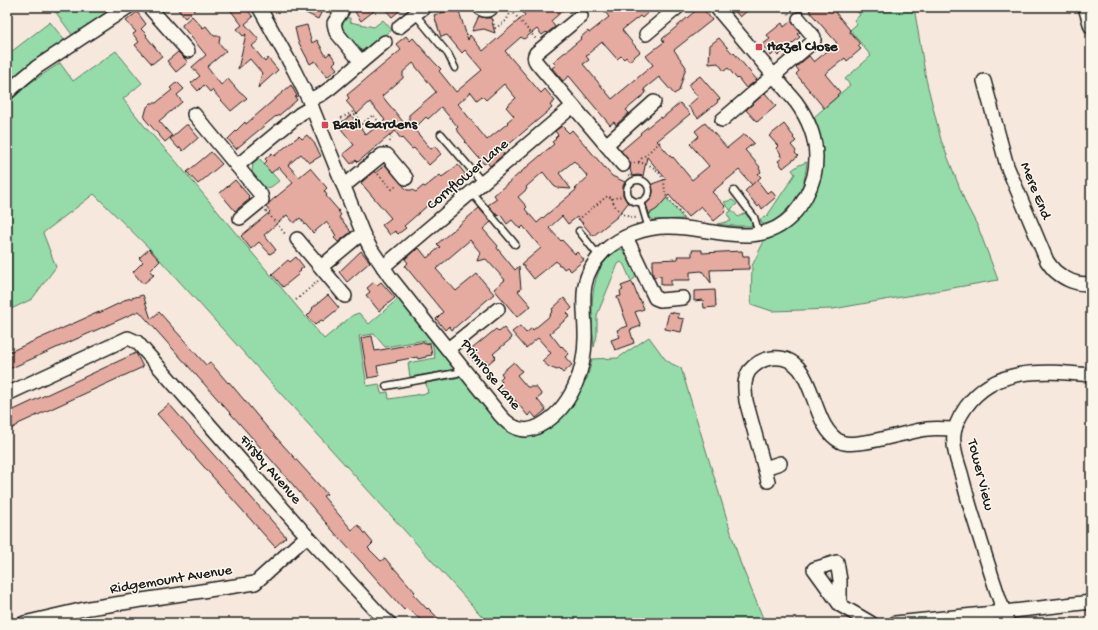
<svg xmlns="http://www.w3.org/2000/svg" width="1098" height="630" viewBox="0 0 1098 630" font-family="'Gochi Hand',sans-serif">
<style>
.green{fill:#96dcaa;stroke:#597c63}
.building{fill:#e5aba0;stroke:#1c1c1c;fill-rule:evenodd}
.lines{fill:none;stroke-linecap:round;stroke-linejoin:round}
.service-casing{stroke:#1c1c1c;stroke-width:9}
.minor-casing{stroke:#1c1c1c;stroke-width:16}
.path{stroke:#1c1c1c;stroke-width:2;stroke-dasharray:1 3;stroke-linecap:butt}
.service{stroke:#fbf7ec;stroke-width:6}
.minor{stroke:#fbf7ec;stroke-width:13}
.poi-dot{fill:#d1495b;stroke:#fbf7ec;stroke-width:1.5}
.labels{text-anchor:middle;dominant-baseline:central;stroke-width:3;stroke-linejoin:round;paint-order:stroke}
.poi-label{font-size:15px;font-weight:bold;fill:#1c1c1c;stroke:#fbf7ec;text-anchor:start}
.street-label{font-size:15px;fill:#1c1c1c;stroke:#fbf7ec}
</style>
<rect width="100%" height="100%" fill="#f7e8dd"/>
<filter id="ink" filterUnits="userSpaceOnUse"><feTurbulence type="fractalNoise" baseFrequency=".025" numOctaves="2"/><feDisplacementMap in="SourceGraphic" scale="8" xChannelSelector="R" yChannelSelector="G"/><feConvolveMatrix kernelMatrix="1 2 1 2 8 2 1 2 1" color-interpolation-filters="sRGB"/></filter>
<g filter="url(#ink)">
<g class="green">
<path d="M52 7H116L73 36Z"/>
<path d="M854 7H914L926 79 941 140 966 204 978 227 998 280 833 309 772 311 751 304 752 266 763 243 764 237 808 203 813 118 850 85 845 79 871 56 850 30 857 24 854 20 860 15Z"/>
<path d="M344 18H350V22L374 27 383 20 392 30 367 49 360 52 338 27Z"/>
<path d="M50 22 65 41 22 70 7 84V55Z"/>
<path d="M116 51 142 83 123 99 146 128 174 159 324 339 353 315 359 313 369 324 400 297 457 369 410 377 408 363 435 358 432 342 426 343 425 340 385 347 374 334 359 336 367 386 379 384 381 393 388 392 389 399 428 393 426 383 462 377 523 434 587 379 592 359 618 358 649 337 665 359 672 364 681 368 740 562 765 623H488L151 250 94 194 43 233 56 267 32 299 7 311V104L30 83 60 63 73 81Z"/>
<path d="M259 158 279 181 271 187 263 189 252 172 253 163Z"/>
<path d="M807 162C806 170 805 179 802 187 797 200 776 225 762 224L760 219 767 216 795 174 792 170 799 165Z"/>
<path d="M663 194 684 219 653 220 651 218 649 215 659 206Z"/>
<path d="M732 200 734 201 737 204 731 209 738 217 745 213 751 221 752 225 751 226H733L717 224 731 221 727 214 731 211 724 202Z"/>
<path d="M621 249 627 252 638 273 634 279 631 281 624 265 621 262 618 264 597 315V335L594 347C591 317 586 263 621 249Z"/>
</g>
<g class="building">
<path d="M176 7H198L185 18Z"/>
<path d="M228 7H245L253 17 245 24 259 40 252 46 265 62 268 58 278 70 258 88 262 73 250 59 238 69 246 34 243 36 237 29 242 25Z"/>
<path d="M294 7H318L323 9 318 19Z"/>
<path d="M362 7H379L361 21 355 12Z"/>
<path d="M383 7H404L392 17Z"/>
<path d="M519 7H567L551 21 555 27 547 33 546 32 542 35 537 29 524 39 521 37 505 51 541 93 545 89 555 101 550 105 552 108 501 151 504 154 490 166 487 162 484 164 465 142 466 141 456 129 458 127 441 107 428 119 426 117 414 129 431 149 435 146 441 154 429 165 414 148 412 149 402 138 401 139 395 131 358 162 356 160 351 164 343 154 354 145 338 125 351 115 366 135 385 120 370 102 357 114 346 101 349 98 347 95 401 50 396 44 406 36 410 41 413 38 434 62 441 69 439 71 456 92 482 70 465 50 462 53 447 35 441 37 434 15 458 8 468 40 470 35 483 51 525 15ZM413 63 436 92 409 115V129L382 96 403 78V72ZM504 84 516 98 506 107 514 116 507 122 508 123 487 140 458 104 471 92 477 100 482 96 486 100Z"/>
<path d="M601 7H654L642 18 640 16 622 30 640 52 629 61 626 57 624 59 621 56 617 59 602 42 589 53 590 54 586 56 589 60 583 64 612 99 653 65 646 56 664 42 662 39 700 7H702L712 20 674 50 686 67 679 91 674 94 659 77 644 89 646 93 626 110 629 113 616 125 614 122 610 125 569 76 563 81 552 68 556 65 553 62 581 39 580 38 588 31 589 33 609 17Z"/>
<path d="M731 7H752L740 17Z"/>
<path d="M814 7H831L850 30 849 31 860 44 858 46 861 49 847 61 845 58 825 74 840 92 837 95 838 96 824 108 796 74 799 71 796 67 809 56 814 62 837 43 809 11Z"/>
<path d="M137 12 146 24 141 29 147 35 146 36 162 56 152 64 135 45 139 42 133 34 136 32 126 21Z"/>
<path d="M192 16 203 28 206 26 214 36H220L219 43 226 51 207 67 221 85 228 79 240 93H242L247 98 231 111 212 90 210 92 204 85 198 91 191 83 200 76 192 67 206 55 182 26V25Z"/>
<path d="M479 16 485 18H491L495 33 484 29 472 31Z"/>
<path d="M791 21 800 32 797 34 800 37 778 56 775 52 771 56 762 45 770 39 767 35 782 23 784 27Z"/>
<path d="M307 25 312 43 317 40 326 56 330 53 336 61 333 64 337 69 327 77 315 61 310 64 298 41 295 28Z"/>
<path d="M719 38 733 54 734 53 757 80 746 88 738 78 737 79 728 68 724 71 718 63 709 64 710 45Z"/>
<path d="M178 52 188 62 176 72 167 61Z"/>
<path d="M700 76 720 99 717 100 718 101 717 103 698 118 688 106 698 97 688 85Z"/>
<path d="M177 82 184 89 177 95 182 102 159 121 172 136 165 142 144 118 147 107 151 103H156L172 90 170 88Z"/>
<path d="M291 85 297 96 295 97 297 100 277 117 276 116 236 149 228 139 245 122 246 124Z"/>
<path d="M765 93 776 106 757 122 746 110Z"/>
<path d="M680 103 690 114 657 141 672 158 673 157 692 180 709 166 690 144 699 136 695 131 705 123 727 148 743 135H746L754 143 745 150 760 167 759 168 761 172 758 174 761 177 752 185 739 170 712 192 725 206 724 207 726 211 714 221 701 206 688 217 669 195 657 209 649 214 646 204 652 196 653 192 652 184 666 179 647 157 643 176 638 175 632 176 630 169 631 163 621 151 641 134 640 133 660 117 661 119Z"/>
<path d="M784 124 794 137 793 138 796 141 791 145 796 151 795 153 798 156 783 168 778 161 782 158 780 155 781 154 776 148 778 146 769 136Z"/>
<path d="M186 125H188L198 137V138L183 151 180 147 179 149 170 139Z"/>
<path d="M562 126 569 133 572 130 612 176 625 182 623 186V195L628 203 617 217 593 236 577 217 568 224 562 216 549 228 561 241 562 240 575 254 577 252 584 260 571 271 567 267 564 269 561 265H559L556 261 534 279 522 264 541 248 523 226 520 229 512 220 507 224 500 214 498 216 488 205 497 199 494 195 554 144 552 142 556 139 555 138 558 135 555 131ZM574 161 588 177 575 189H577L537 223 525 209 527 207 518 197 527 189 526 187 543 172 554 186 557 188 571 189 559 173Z"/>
<path d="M307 135 315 144V145L321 156 309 163 301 154 288 165 299 177 310 168 327 188 324 191 327 195 326 196 339 211H338L341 215 339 217 350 230H349L351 232 338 242 334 238 336 236 332 229 326 222 313 233 300 218 294 223 287 215 264 235 276 250 270 254 259 242 251 249 241 236 270 212 266 207 270 202 293 183 279 167 271 173 264 164 267 161 265 159 272 153 274 156 299 136 302 139Z"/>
<path d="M211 152 222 164 198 184 187 172Z"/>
<path d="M385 165 407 190H412L416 192 423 186 425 187 440 175 442 177 458 165 466 175 444 195 428 207 427 206 404 226 406 228 398 234 395 231 390 235 382 225 391 218 361 183 374 171 375 173Z"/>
<path d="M235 180 249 196 248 197 250 199 235 211 220 193Z"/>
<path d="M757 180 767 193 771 190 776 197 762 209 760 205 758 207 745 191Z"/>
<path d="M479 208 491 222 483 229 498 246 497 248 515 270 519 266 521 289 518 291 531 306 517 317 494 289 505 280 486 259 477 261 480 252 470 240 436 269 456 291 477 274 494 294 452 330 449 326 445 330 436 319 443 312 405 266 408 263 405 259 415 250 416 251 419 248 427 258 440 247 437 244Z"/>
<path d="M149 249 160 261 150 271 154 275 143 284 133 272 143 262 139 258Z"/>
<path d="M692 250H702V253L742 251 743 256H749V269L710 270 711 283 702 271 690 272V280H671V285H661V276L654 277 653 275 652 265H653V260L678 259 677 256H692Z"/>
<path d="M361 251 370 262 347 282 339 272Z"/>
<path d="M296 257 304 267 300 270 301 271 298 273 299 274 283 287 272 274 288 260 290 262Z"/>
<path d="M374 282 377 285 381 282 395 298 379 311 366 295 370 292 367 288Z"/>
<path d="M632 282 639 300 640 299 644 309 635 312 641 326 630 330 634 343 615 350 611 340 620 337 617 330 628 326 617 297 621 296 620 291 623 290 621 286Z"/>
<path d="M715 290 716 307 704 308 703 300 694 301V291Z"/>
<path d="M143 295 151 319 159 312 206 365 210 362 228 383 229 382 265 425 327 494 323 496 333 508 352 530 358 525 373 543 368 548 381 561 385 558 394 569H395L415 592 413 594 427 609 428 608 443 623H424L411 611 410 612 406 608 404 610 363 564 340 539 247 432 139 311 7 370V353L99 312V313L124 301V300Z"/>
<path d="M328 295 339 308 323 321 321 320 315 325 307 316 311 312V311L313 309 312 308Z"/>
<path d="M564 298 572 308 567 313 570 316 550 333 561 347 562 346 569 354 565 357 572 365 563 373 559 369 557 370 549 367 542 361 551 353 538 338 526 348 512 332 520 326 526 333 532 328 533 330 551 315 550 314 553 311 552 309Z"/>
<path d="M669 312 679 314 678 318 684 319 681 332 665 329Z"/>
<path d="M504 328 512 338 494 353 493 354 496 357 488 364 486 361 482 364 480 362 477 365 467 353 496 329 499 332Z"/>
<path d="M372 336 375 351 424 342V344L430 343 432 355 426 356V357L418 359 417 357 396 361 397 362 377 366 379 376 368 378 361 338Z"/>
<path d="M136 353 143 367 18 424V425L7 431V413Z"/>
<path d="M514 362 522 371 517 375 527 387H536L542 395 537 399 546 410 536 418 531 412 528 416 515 400 512 402 498 385 502 382 500 379 503 376 501 373Z"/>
<path d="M169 404 286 537 275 547 157 414Z"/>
</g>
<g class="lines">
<g class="service-casing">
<g id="service">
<path d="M475 7C481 16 491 16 497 7"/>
<path d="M415 14 448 54 455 68"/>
<path d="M441 134 483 183"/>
<circle cx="638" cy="191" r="11"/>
<path d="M734 191 754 217 759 234"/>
<path d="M472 193 515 244"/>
<path d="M641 202 649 229"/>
<path d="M579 231 594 250 600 256"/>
<path d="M386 386 457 373 464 370"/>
</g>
</g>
<g class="minor-casing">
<g id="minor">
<path d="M149 7 188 51"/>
<path d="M259 7 294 70 309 100 363 234 371 249 390 277 500 415C510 427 523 435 539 426 572 409 586 368 585 333 585 317 582 301 585 285 587 273 595 260 604 251 621 236 645 227 668 227 711 226 757 252 792 216 802 205 810 191 814 176 820 149 812 124 796 102L716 7"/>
<path d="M1085 7 1091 27"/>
<path d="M342 11 334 23 336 32 361 62"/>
<path d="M581 16 536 53C534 56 534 59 536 62L623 165"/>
<path d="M399 27 424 7"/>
<path d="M646 34 678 7"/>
<path d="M984 81 1007 166 1047 261C1049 264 1052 268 1055 271 1064 279 1078 286 1091 283"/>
<path d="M7 93 20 81 37 67 128 7"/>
<path d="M309 100 322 94 329 89 385 42"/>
<path d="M194 114 261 195 262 200 240 218"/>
<path d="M722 120 814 41V37L799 19"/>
<path d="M606 145 654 102"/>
<path d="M237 166 300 114 312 107"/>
<path d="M343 185 350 181 382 155H387L406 178"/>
<path d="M626 237 655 298 660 300 683 298"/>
<path d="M297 239 345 296"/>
<path d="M321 267 356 238 363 234"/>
<path d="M383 267 573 106"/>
<path d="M448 349 498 309"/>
<path d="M7 394 128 338 137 342 307 536 383 618 389 623"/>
<path d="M765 468 780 463"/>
<path d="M768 481 746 401C745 390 743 381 749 371 755 364 763 359 772 358 818 353 807 425 841 442 856 449 908 431 927 429 936 428 946 429 955 429"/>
<path d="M840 605 814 569 837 562 840 580V605L871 623"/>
<path d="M24 623 89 608 255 583 307 536"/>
<path d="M895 623 1004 612 1091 602"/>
<path d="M1008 623C995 589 985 554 974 519 969 504 965 488 961 473 958 463 954 453 954 443 952 431 959 417 966 407 996 365 1046 371 1091 375"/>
</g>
</g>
<g class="path">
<path d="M504 7 511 10 536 39"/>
<path d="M783 7 789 14"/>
<path d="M493 20 495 28 497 27 506 21 512 10"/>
<path d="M341 118 353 112 362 124 373 115 392 137 389 143"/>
<path d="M639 162 641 159 660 142"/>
<path d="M634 163C647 161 660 169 664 182 665 187 664 191 666 195 670 202 677 209 682 215"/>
<path d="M378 174 392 189 397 185"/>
<path d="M629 175 633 182"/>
<path d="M628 194 612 199C616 211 624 217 637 218"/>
<path d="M266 211 286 235"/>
<path d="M582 223 579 219 606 197 609 196 612 199"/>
<path d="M296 300 318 281"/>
</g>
<use href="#service" class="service"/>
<use href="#minor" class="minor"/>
</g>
</g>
<g class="poi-dot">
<rect x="755" y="43" width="8" height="8" rx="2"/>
<rect x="321" y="121" width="8" height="8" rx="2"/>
</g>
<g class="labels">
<g class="poi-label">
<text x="767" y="47">Hazel Close</text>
<text x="333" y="125">Basil Gardens</text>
</g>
<g class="street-label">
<text transform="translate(468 175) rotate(-40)">Cornflower Lane</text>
<text transform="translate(1035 191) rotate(68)">Mere End</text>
<text transform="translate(490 375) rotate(51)">Primrose Lane</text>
<text transform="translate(270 470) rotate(49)">Firsby Avenue</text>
<text transform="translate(980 475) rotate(76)">Tower View</text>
<text transform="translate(171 580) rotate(-9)">Ridgemount Avenue</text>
</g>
</g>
<rect width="1098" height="630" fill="none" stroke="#fbf7ec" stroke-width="24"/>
<rect x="12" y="12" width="1074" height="606" fill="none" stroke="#1c1c1c" stroke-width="1.5" filter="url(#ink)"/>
</svg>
